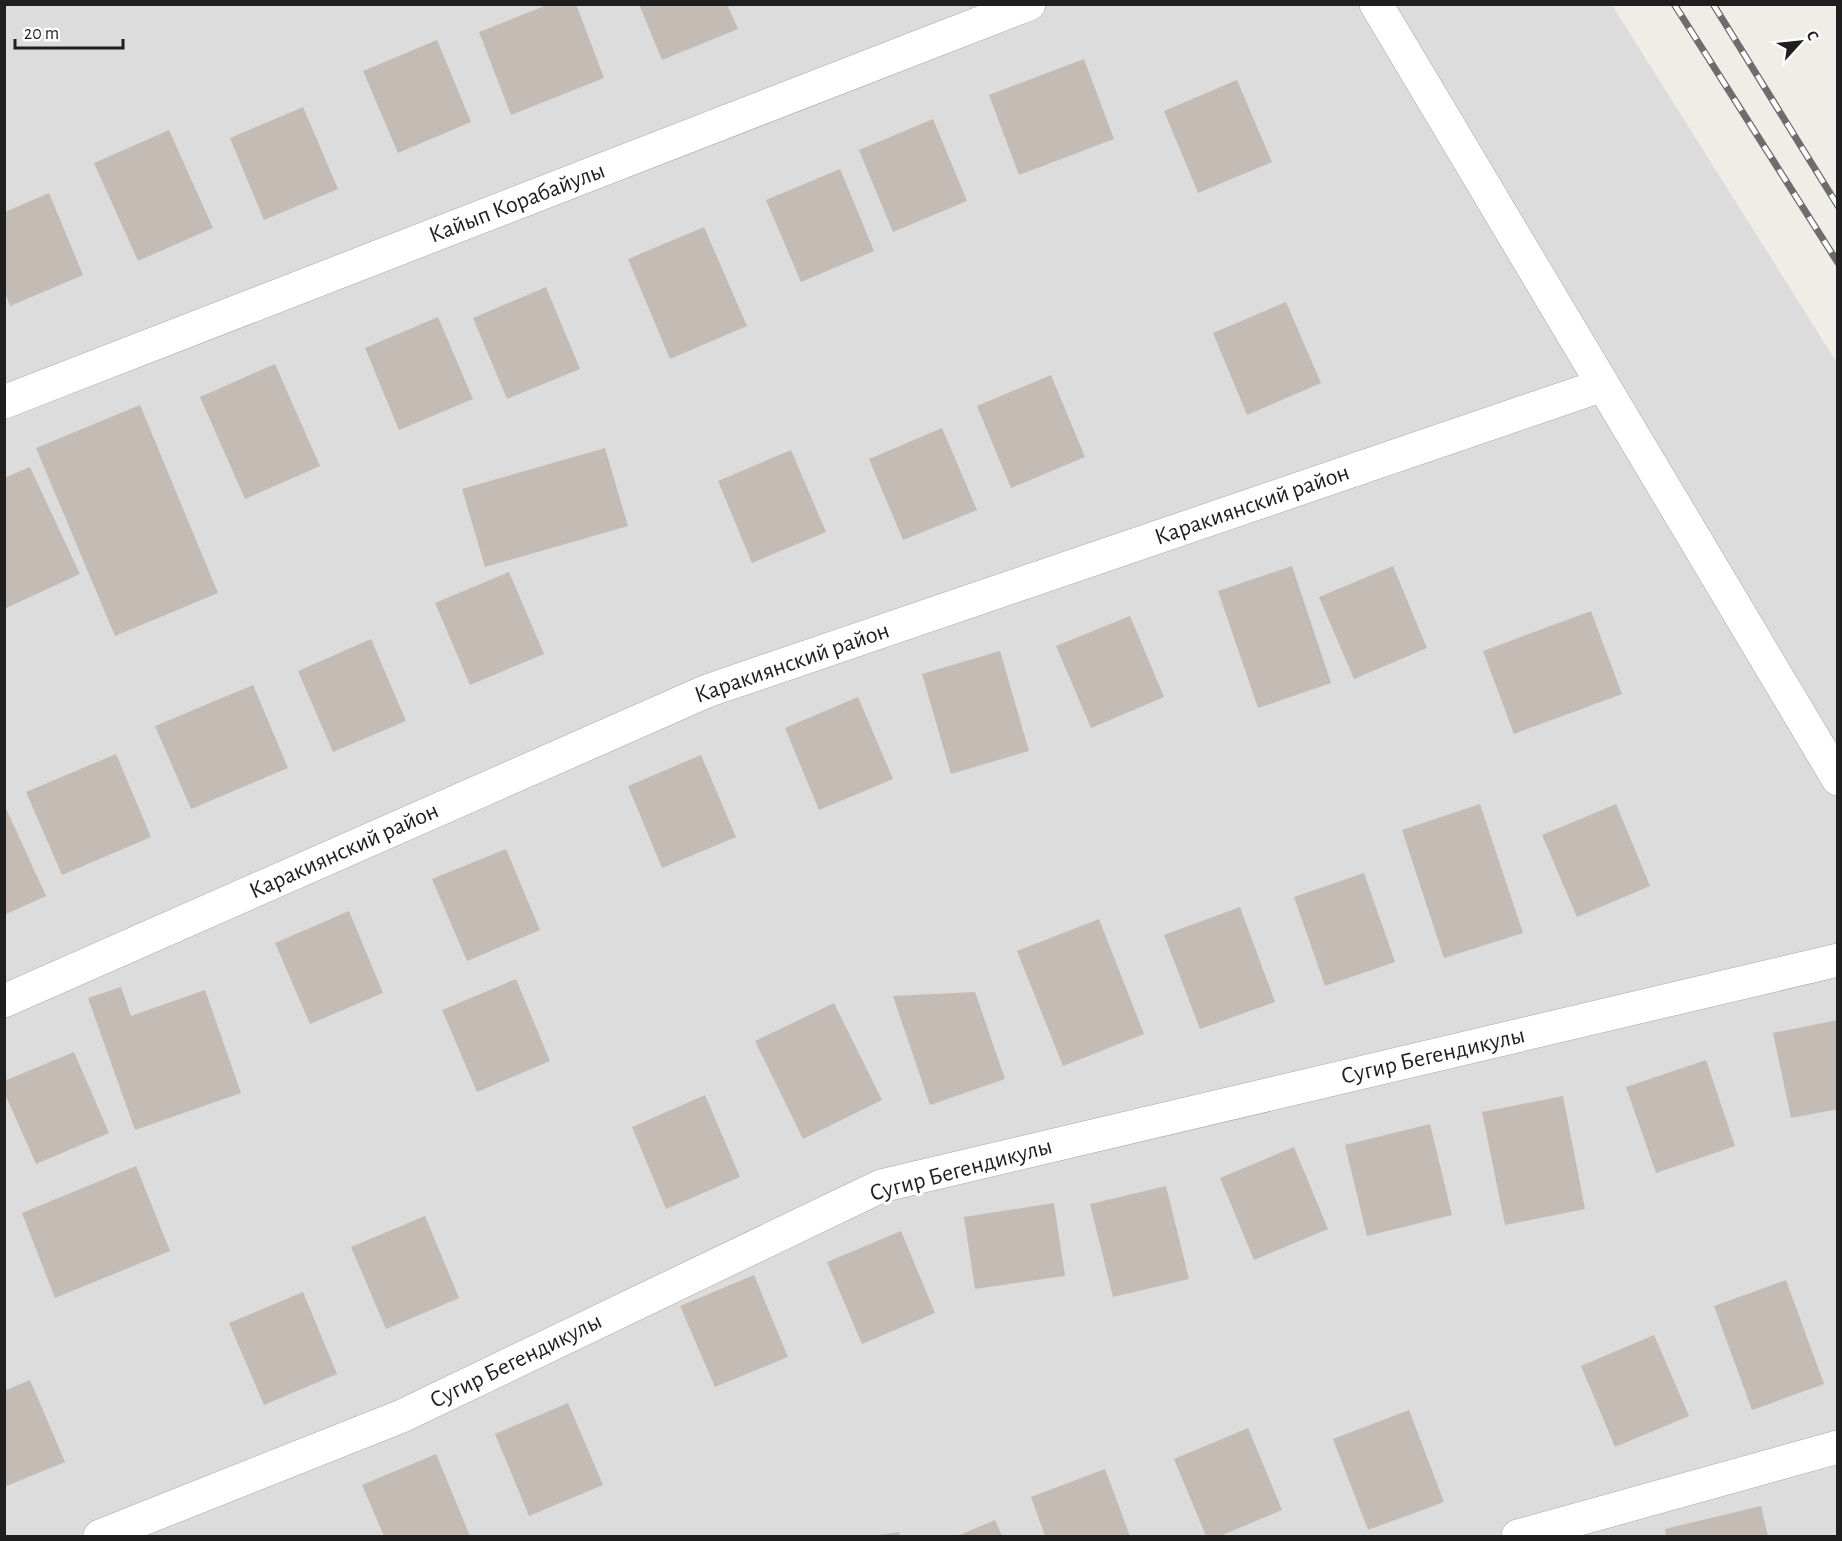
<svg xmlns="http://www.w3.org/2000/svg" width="1842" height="1541" viewBox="0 0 1842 1541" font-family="'Alegreya Sans',sans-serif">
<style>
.residential{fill:#dddcdc}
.building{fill:#c5bbb5}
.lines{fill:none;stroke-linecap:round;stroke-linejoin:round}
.minor-casing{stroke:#a6a6a6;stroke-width:34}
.minor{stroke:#fff;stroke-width:33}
.rail-casing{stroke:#6d6d6d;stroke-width:7}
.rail{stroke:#fff;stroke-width:4.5;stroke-dasharray:14;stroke-linecap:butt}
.labels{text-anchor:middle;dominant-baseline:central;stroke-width:6;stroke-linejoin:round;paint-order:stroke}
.street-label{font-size:24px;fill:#1f1f1f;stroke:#fff}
</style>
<rect width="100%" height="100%" fill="#f0ece6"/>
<path class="residential" d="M4 5H1612L1837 363V1536H5Z"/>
<g class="building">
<path d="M550 4H576L604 78 511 115 479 32Z"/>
<path d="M639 4H727L738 29 662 60Z"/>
<path d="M437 40 471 122 398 153 363 71Z"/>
<path d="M1084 59 1114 139 1019 175 989 95Z"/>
<path d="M1237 80 1272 162 1198 193 1164 111Z"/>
<path d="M303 107 338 189 264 220 230 138Z"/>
<path d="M933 119 967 201 893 232 859 150Z"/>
<path d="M169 130 213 228 138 261 94 163Z"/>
<path d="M840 169 874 251 801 282 766 200Z"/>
<path d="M49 193 83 275 10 306 5 292V212Z"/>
<path d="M704 227 747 326 670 359 628 259Z"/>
<path d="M546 287 580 369 507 399 473 318Z"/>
<path d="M1286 302 1321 383 1247 415 1213 333Z"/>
<path d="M438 317 473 399 399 430 365 348Z"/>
<path d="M275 364 320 466 245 499 200 397Z"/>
<path d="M1051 375 1085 457 1011 488 977 406Z"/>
<path d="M140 405 218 593 115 636 36 448Z"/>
<path d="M942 428 977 510 903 540 869 459Z"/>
<path d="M605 448 628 526 485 567 462 489Z"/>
<path d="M791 450 826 532 752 563 718 481Z"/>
<path d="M30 467 80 574 4 609V478Z"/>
<path d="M1292 566 1331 683 1258 708 1218 591Z"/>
<path d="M1393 566 1427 648 1354 679 1319 597Z"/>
<path d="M509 572 544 654 470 685 435 603Z"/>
<path d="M1591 611 1622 694 1514 734 1483 651Z"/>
<path d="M1130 616 1164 697 1091 728 1056 646Z"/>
<path d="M371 639 406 721 333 752 298 671Z"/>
<path d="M1000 651 1029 751 951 774 922 674Z"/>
<path d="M253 685 288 768 191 809 155 726Z"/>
<path d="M858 697 893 779 819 810 785 728Z"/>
<path d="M116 754 151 837 62 875 26 792Z"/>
<path d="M701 755 736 837 662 868 628 786Z"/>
<path d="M4 804 46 896 4 915Z"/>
<path d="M1480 804 1523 933 1444 958 1402 830Z"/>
<path d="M1616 804 1650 886 1577 917 1542 835Z"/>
<path d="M506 849 540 930 467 961 432 879Z"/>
<path d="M1364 873 1395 962 1325 986 1294 897Z"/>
<path d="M1240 907 1275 1002 1200 1029 1164 935Z"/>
<path d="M349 911 383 993 310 1024 275 943Z"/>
<path d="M1099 919 1144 1034 1063 1066 1017 951Z"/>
<path d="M516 979 550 1061 477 1092 442 1010Z"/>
<path d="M121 987 131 1016 205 990 241 1093 135 1130 88 998Z"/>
<path d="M975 992 1005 1079 930 1105 893 996Z"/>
<path d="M834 1003 882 1100 803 1139 755 1041Z"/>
<path d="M1838 1020V1109L1791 1118 1773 1033Z"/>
<path d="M74 1052 109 1133 36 1164 4 1092V1081Z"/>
<path d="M1706 1060 1735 1146 1656 1173 1626 1087Z"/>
<path d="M705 1095 740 1177 666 1209 632 1127Z"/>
<path d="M1563 1096 1585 1209 1505 1225 1482 1112Z"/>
<path d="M1430 1124 1452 1215 1367 1236 1345 1145Z"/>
<path d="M1294 1147 1328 1229 1254 1260 1220 1178Z"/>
<path d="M136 1166 170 1251 55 1298 22 1213Z"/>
<path d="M1166 1186 1189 1279 1113 1297 1090 1204Z"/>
<path d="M1054 1203 1065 1276 975 1289 964 1217Z"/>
<path d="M425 1216 459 1298 386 1329 351 1247Z"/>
<path d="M901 1231 935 1313 862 1344 827 1262Z"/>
<path d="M754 1275 788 1357 715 1387 680 1306Z"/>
<path d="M1786 1280 1824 1384 1752 1410 1714 1306Z"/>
<path d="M303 1292 337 1374 264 1405 229 1323Z"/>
<path d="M1654 1335 1689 1416 1615 1447 1581 1366Z"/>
<path d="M30 1380 65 1462 4 1487V1391Z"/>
<path d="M568 1403 603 1485 529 1516 495 1434Z"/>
<path d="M1409 1410 1444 1502 1368 1530 1333 1439Z"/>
<path d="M1248 1428 1282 1510 1220 1536H1206L1174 1459Z"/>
<path d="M436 1454 470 1536H384L362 1485Z"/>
<path d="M1105 1469 1130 1536H1045L1031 1497Z"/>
<path d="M1761 1506 1768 1536H1666L1665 1529Z"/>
<path d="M995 1520 1002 1536H957Z"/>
<path d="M899 1532 900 1536H879V1535Z"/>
</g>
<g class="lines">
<g class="minor-casing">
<g id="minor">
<path d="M1376 4 1838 779"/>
<path d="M4 402 1029 4"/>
<path d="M4 1001 707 691 1603 385"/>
<path d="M100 1536 402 1416 881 1186 1838 960"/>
<path d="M1518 1536 1838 1447"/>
</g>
</g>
<use href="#minor" class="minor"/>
<g class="rail-casing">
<g id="rail">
<path d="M1674 4 1838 263"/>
<path d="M1713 4 1838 206"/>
</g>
</g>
<use href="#rail" class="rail"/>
</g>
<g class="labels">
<g class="street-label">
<text transform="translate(517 203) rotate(-21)">Кайып Корабайулы</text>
<text transform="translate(1252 505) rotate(-19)">Каракиянский район</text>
<text transform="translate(792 663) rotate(-19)">Каракиянский район</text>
<text transform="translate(344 851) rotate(-24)">Каракиянский район</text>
<text transform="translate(1433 1056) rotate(-13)">Сугир Бегендикулы</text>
<text transform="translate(961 1170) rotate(-15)">Сугир Бегендикулы</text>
<text transform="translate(516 1361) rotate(-26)">Сугир Бегендикулы</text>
</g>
</g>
<rect width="1842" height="1541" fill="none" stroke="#1f1f1f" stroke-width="12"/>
<g transform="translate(1800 42) rotate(63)" stroke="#ffffff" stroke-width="4.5" paint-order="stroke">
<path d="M0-4.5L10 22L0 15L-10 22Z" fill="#1f1f1f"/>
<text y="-9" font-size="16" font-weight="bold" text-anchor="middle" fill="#1f1f1f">С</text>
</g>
<path d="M15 39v9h108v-9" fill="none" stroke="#1f1f1f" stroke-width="3"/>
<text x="24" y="39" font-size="18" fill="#1f1f1f" stroke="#ffffff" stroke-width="4.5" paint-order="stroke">20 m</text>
</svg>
